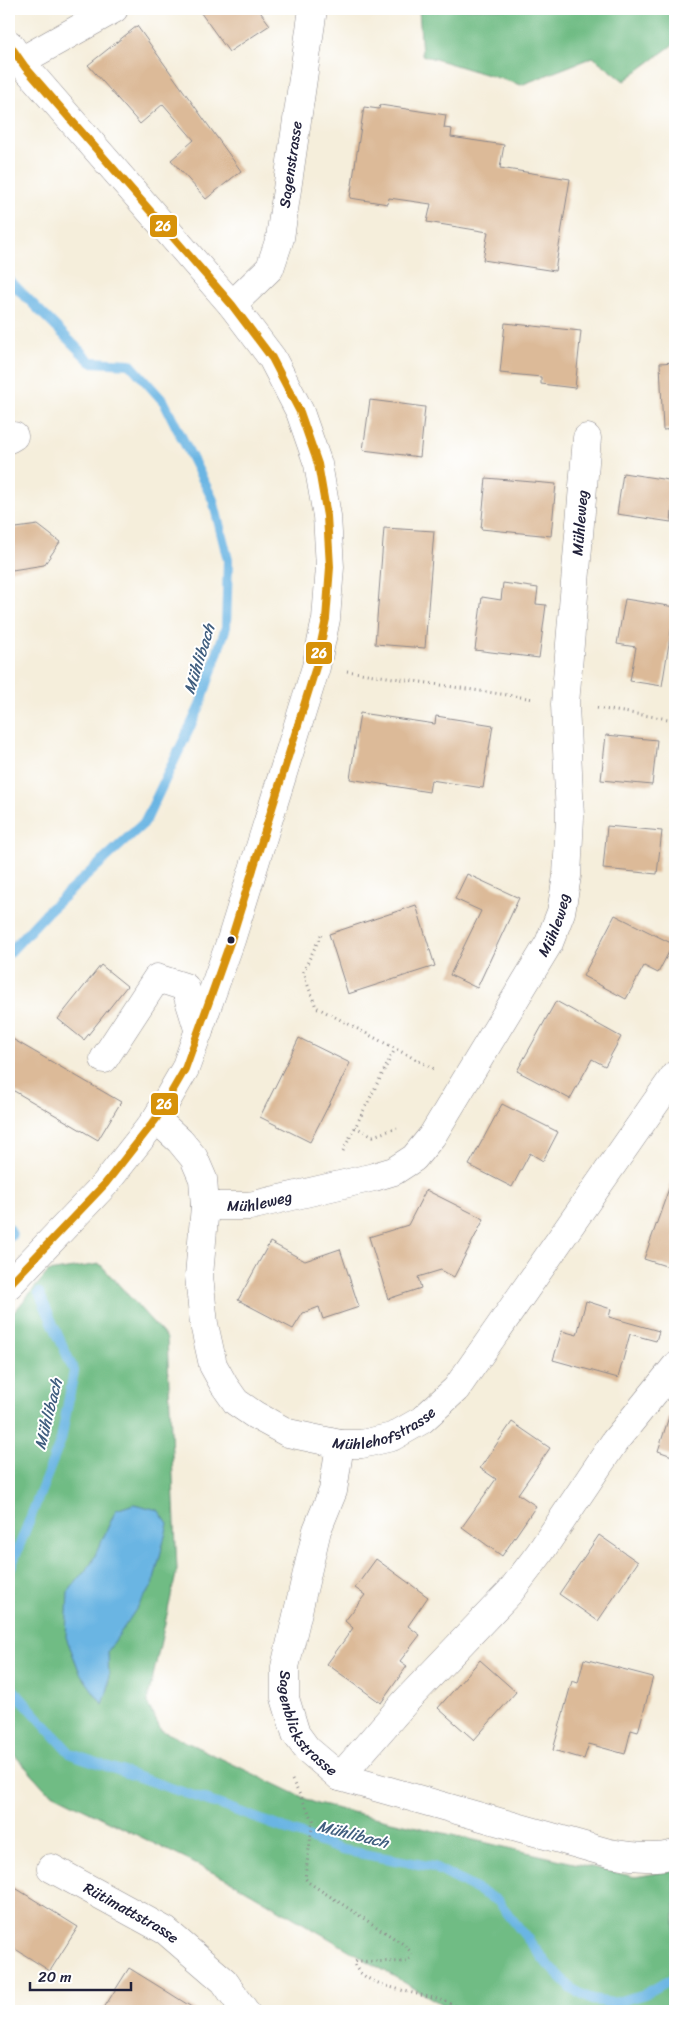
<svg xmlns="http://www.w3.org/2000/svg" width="684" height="2020" viewBox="0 0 684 2020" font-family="Sriracha,sans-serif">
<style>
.forest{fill:#6fbc84;stroke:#486f60}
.water{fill:#6bb5e3;stroke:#466c8f}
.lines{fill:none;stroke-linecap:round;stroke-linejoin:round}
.stream{stroke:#6bb5e3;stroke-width:10}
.building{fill:#dcba98}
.minor-casing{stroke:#8c888b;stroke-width:29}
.major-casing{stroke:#8c888b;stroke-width:29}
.path{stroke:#8c888b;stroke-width:3;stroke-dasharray:1 4;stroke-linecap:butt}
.minor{stroke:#fff;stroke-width:28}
.major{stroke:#fff;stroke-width:28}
.bus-1-casing{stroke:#fff;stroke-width:11}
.bus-1{stroke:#d79209;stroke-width:8}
.bus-dot{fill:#22223b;stroke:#fff;stroke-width:2}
.labels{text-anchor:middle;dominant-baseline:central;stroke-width:4;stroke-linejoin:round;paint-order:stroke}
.street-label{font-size:15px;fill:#22223b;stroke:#fff}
.water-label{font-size:16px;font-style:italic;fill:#3f5d7e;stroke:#fff}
.line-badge{stroke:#fff;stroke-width:2}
.badge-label{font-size:14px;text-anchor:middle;font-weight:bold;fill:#fff}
</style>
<rect width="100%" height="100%" fill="#fff"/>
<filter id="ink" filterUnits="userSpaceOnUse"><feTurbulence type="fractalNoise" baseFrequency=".02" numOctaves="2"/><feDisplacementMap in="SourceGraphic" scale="10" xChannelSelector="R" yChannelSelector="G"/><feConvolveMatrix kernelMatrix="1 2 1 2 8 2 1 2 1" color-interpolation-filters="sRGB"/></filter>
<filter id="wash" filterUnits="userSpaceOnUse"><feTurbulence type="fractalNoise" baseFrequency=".0096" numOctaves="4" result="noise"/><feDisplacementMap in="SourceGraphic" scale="20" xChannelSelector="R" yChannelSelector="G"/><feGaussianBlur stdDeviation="1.12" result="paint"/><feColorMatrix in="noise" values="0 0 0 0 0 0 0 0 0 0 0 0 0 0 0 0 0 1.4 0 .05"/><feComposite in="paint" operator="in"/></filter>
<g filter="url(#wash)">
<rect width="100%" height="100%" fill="#f5eedb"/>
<g class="forest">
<path d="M419 9H675V43L624 81 593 57 521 85 422 55Z"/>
<path d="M100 1264 167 1338 177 1570 147 1703 161 1730 317 1804 635 1877 675 1870V2011H453L236 1884 46 1790 9 1749V1318L48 1272Z"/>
</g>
<path class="water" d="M134 1504 158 1510 168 1524 153 1584 108 1651 109 1685 103 1705 80 1673 66 1637 68 1592 91 1564 116 1510Z"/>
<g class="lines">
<g class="stream">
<path d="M9 280 91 362 130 364 164 402 213 500 228 560 226 627 199 708 145 822 48 911 9 953"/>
<path d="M9 1228 12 1235"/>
<path d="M9 1572 61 1440 74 1371 39 1293"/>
<path d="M9 1685 71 1754 229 1808 342 1850 434 1867 498 1901 548 1965 572 1989 592 2000 613 2003 645 1994 675 1977"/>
</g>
</g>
<g id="blocks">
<g class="building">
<path d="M198 9H258L270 25 229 52Z"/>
<path d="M137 26 241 171 206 199 171 160 194 140 163 104 140 124 88 65Z"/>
<path d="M380 105 446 115 444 128 452 129 451 137 504 145 500 168 570 179 555 271 483 260 488 232 427 222 431 204 389 198 388 204 350 198 364 107 379 109Z"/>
<path d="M505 323 581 331 575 388 541 384V377L500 373Z"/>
<path d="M675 362V429L663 430 660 363Z"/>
<path d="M370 400 425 407 420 457 363 450Z"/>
<path d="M623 473 675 481 671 522 617 514Z"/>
<path d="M486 478 556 484 551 536 481 529Z"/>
<path d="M38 525 60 542 44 565 12 570 9 574V529Z"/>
<path d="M384 528 434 531 425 648 375 644Z"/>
<path d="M503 583 538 588 536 604 546 605 539 658 475 650 482 597 501 600Z"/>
<path d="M625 599 675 607 662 686 630 681 636 647 617 644Z"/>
<path d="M360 713 435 724 436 716 493 725 483 788 431 780 429 792 350 779Z"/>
<path d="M606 735 657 740 652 785 601 780Z"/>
<path d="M607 826 662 831 657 874 603 869Z"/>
<path d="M467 874 519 898 477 988 450 975 481 911 455 899Z"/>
<path d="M416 905 435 966 348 994 329 934Z"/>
<path d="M615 915 673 944 658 973 644 966 626 999 583 976Z"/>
<path d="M101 965 127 986 84 1040 58 1019Z"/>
<path d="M556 1001 621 1037 605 1066 592 1059 570 1099 517 1071Z"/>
<path d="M9 1037 121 1102 98 1140 9 1088Z"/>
<path d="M299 1038 350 1063 310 1142 260 1117Z"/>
<path d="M502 1104 558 1132 543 1161 530 1153 512 1187 469 1165Z"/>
<path d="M673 1177 675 1178V1269L644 1259Z"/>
<path d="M426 1190 484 1219 454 1277 441 1270 418 1277 421 1288 388 1299 369 1237 408 1225Z"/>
<path d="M270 1242 305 1261 340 1249 359 1307 323 1319 319 1307 303 1313 293 1329 238 1300Z"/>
<path d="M586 1301 611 1309 609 1317 659 1331 656 1341 630 1334 618 1378 553 1360 562 1331 577 1335Z"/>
<path d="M675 1398V1457L658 1451Z"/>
<path d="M512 1422 550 1448 518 1494 536 1506 502 1556 462 1527 496 1479 480 1468Z"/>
<path d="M599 1535 638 1562 598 1621 559 1594Z"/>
<path d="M376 1559 428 1597 408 1626 420 1635 400 1661 407 1666 381 1703 327 1664 353 1628 345 1621 365 1595 355 1588Z"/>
<path d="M584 1659 653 1677 638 1732 631 1730 625 1754 589 1744 584 1759 553 1750 572 1681 578 1683Z"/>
<path d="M480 1660 516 1692 474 1740 438 1708Z"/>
<path d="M9 1884 78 1927 50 1971 9 1945Z"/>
<path d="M129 1968 163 1989 198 2011H102Z"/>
</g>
</g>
</g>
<g filter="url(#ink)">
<use href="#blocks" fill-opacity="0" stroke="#8c888b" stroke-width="1"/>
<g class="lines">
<g class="minor-casing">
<g id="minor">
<path d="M21 61 114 9"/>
<path id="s1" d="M232 305 270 268 280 238 313 9"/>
<path d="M9 439 14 436"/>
<path d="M104 1059 157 978 185 987 199 1032"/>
<path id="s2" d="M156 1119 180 1141 194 1158 203 1179 205 1206 199 1276 204 1324 213 1365 224 1385 236 1402 255 1415 288 1433 340 1444H362L392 1437 422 1420 456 1389 675 1075"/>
<path id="s3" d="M205 1206H250L374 1177 394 1171 414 1158 432 1136 549 943 561 912 567 876 570 817 565 704 587 438"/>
<path id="s4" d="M340 1444 333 1491 317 1530 285 1667V1698L296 1734 307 1749 340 1777 609 1853C632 1856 653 1860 675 1854"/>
<path d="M340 1777 406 1701 510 1592 539 1554 615 1441 675 1367"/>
<path id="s5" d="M51 1868 166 1931 224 1981 245 2011"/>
</g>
</g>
<g class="major-casing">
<path id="major" d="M9 44 25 67 232 305 272 358 300 412 318 464 327 516 330 567 326 619 316 667 231 940 185 1069 156 1119 105 1184 9 1285"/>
</g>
<g class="path">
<path d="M347 671 534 699"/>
<path d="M597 708 675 720"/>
<path d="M321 935 303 972 316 1007 436 1070"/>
<path d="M355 1127 373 1136 397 1128"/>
<path d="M343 1151 395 1049"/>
<path d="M292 1780 313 1820 305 1878 308 1882 403 1944 410 1951 411 1956 407 1962 357 1961 354 1963C362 1992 442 1992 464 2011"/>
</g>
<use href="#minor" class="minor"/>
<use href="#major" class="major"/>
<g class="bus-1-casing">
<path id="bus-1" d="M9 44 25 67 232 305 272 358 300 412 318 464 327 516 330 567 326 619 316 667 231 940 185 1069 156 1119 105 1184 9 1285"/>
</g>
<use href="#bus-1" class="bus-1"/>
</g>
</g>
<circle class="bus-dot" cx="231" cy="940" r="4.5"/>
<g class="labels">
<g class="street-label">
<text stroke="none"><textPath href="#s1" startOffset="159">Sagenstrasse</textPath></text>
<text stroke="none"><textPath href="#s3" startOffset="895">Mühleweg</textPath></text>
<text stroke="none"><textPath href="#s3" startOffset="490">Mühleweg</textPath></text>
<text stroke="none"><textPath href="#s3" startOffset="55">Mühleweg</textPath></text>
<text stroke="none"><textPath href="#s2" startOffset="470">Mühlehofstrasse</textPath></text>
<text stroke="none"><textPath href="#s4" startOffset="294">Sagenblickstrasse</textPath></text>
<text stroke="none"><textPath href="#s5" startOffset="92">Rütimattstrasse</textPath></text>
</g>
<g class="water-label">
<text transform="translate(199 659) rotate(-73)">Mühlibach</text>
<text transform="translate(48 1414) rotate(-76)">Mühlibach</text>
<text transform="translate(353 1834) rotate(14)">Mühlibach</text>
</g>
</g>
<g class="line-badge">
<rect x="149" y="214" width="29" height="24" rx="5" fill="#d79209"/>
<rect x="305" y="641" width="28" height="24" rx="5" fill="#d79209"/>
<rect x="150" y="1092" width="29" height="24" rx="5" fill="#d79209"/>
</g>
<g class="badge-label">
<text x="163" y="231">26</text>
<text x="319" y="658">26</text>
<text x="164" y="1109">26</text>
</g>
<rect width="684" height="2020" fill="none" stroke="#fff" stroke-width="30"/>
<path d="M30 1982v8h101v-8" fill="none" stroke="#22223b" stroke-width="2.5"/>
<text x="38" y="1982" font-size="15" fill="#22223b" stroke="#ffffff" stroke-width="4" paint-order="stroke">20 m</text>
</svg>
